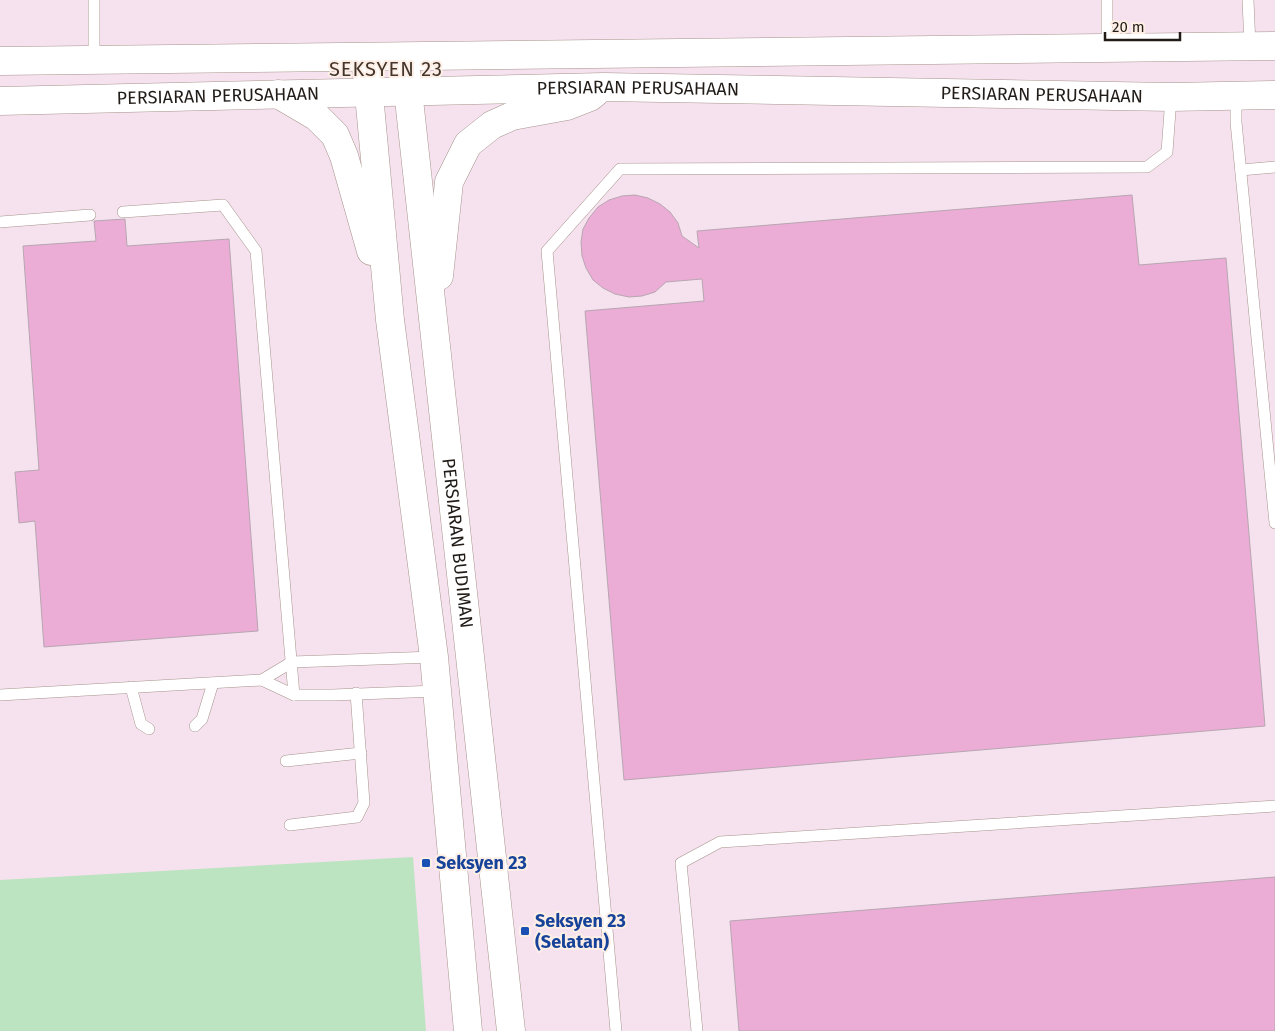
<svg xmlns="http://www.w3.org/2000/svg" width="1275" height="1031" viewBox="0 0 1275 1031" font-family="'Fira Sans',sans-serif">
<style>
.industrial{fill:#f6e1ef}
.green{fill:#bce4c0}
.building{fill:#ebadd5;stroke:#b7a6b1}
.lines{fill:none;stroke-linecap:round;stroke-linejoin:round}
.service-casing{stroke:#a6958b;stroke-width:12}
.secondary-casing{stroke:#a6958b;stroke-width:29}
.service{stroke:#fff;stroke-width:11}
.secondary{stroke:#fff;stroke-width:28}
.transit-dot{fill:#1a4fb4;stroke:#feefe6;stroke-width:2}
.labels{text-anchor:middle;dominant-baseline:central;stroke-width:4;stroke-linejoin:round;paint-order:stroke}
.street-label{font-size:18px;fill:#221c18;stroke:#feefe6}
.transit-label{font-size:18px;font-weight:bold;fill:#164399;stroke:#feefe6;text-anchor:start}
.quarter-label{font-size:20px;letter-spacing:1px;fill:#43352c;stroke:#feefe6}
</style>
<rect width="100%" height="100%" fill="#feefe6"/>
<rect class="industrial" x="0" y="0" width="1275" height="1031"/>
<path class="green" d="M413 857 426 1031H0V880Z"/>
<g class="building">
<path d="M635 195 648 198 660 204 670 212 678 223 682 236 699 248 697 231 1132 195 1139 265 1226 258 1265 726 624 780 585 311 704 301 702 279 666 282 655 292 642 296 629 297 615 294 603 288 593 280 586 268 582 256 581 242 583 229 589 218 598 207 609 200 622 196Z"/>
<path d="M125 219 127 246 229 239 258 631 44 647 35 521 19 523 15 472 39 470 23 246 96 241 94 221Z"/>
<path d="M1275 877V1031H739L730 921Z"/>
</g>
<g class="lines">
<g class="service-casing">
<g id="service">
<path d="M94 0V60"/>
<path d="M1107 0V48"/>
<path d="M1248 0 1250 46"/>
<path d="M1236 97V122L1275 523"/>
<path d="M1241 170 1275 167"/>
<path d="M123 212 223 205 256 251 294 695"/>
<path d="M0 222 90 215"/>
<path d="M262 680 294 695H333L437 691"/>
<path d="M131 687 141 724 149 729"/>
<path d="M0 695 262 680 292 662 434 657"/>
<path d="M195 726 202 719 213 683"/>
<path d="M286 761 361 753"/>
<path d="M290 825 357 817 364 803 356 693"/>
<path d="M616 1031 547 251 620 169 1147 167 1167 152 1171 97"/>
<path d="M697 1031 681 863 720 842 1275 806"/>
</g>
</g>
<g class="secondary-casing">
<g id="secondary">
<path d="M0 61 1275 46"/>
<path id="s1" d="M406 72 511 1031"/>
<path d="M367 73 390 320 434 657 468 1031"/>
<path d="M278 94 317 117 335 135 344 156 371 251"/>
<path id="s2" d="M0 101 603 87 1171 97 1275 95"/>
<path d="M439 276 449 182 468 144 492 125 512 116 567 106 590 97 596 92"/>
</g>
</g>
<use href="#service" class="service"/>
<use href="#secondary" class="secondary"/>
</g>
<g class="transit-dot">
<rect x="421" y="858" width="10" height="10" rx="2.5"/>
<rect x="520" y="926" width="10" height="10" rx="2.5"/>
</g>
<g class="labels">
<g class="street-label">
<text stroke="none"><textPath href="#s2" startOffset="638">PERSIARAN PERUSAHAAN</textPath></text>
<text stroke="none"><textPath href="#s2" startOffset="1042">PERSIARAN PERUSAHAAN</textPath></text>
<text stroke="none"><textPath href="#s2" startOffset="218">PERSIARAN PERUSAHAAN</textPath></text>
<text stroke="none"><textPath href="#s1" startOffset="474">PERSIARAN BUDIMAN</textPath></text>
</g>
<g class="transit-label">
<text x="436" y="863">Seksyen 23</text>
<text x="535" y="921">Seksyen 23<tspan x="535" dy="21">(Selatan)</tspan></text>
</g>
<g class="quarter-label">
<text x="386" y="69">SEKSYEN 23</text>
</g>
</g>
<path d="M1105 32v8h75v-8" fill="none" stroke="#221c18" stroke-width="2.5"/>
<text x="1112" y="32" font-size="15" fill="#221c18" stroke="#feefe6" stroke-width="4" paint-order="stroke">20 m</text>
</svg>
